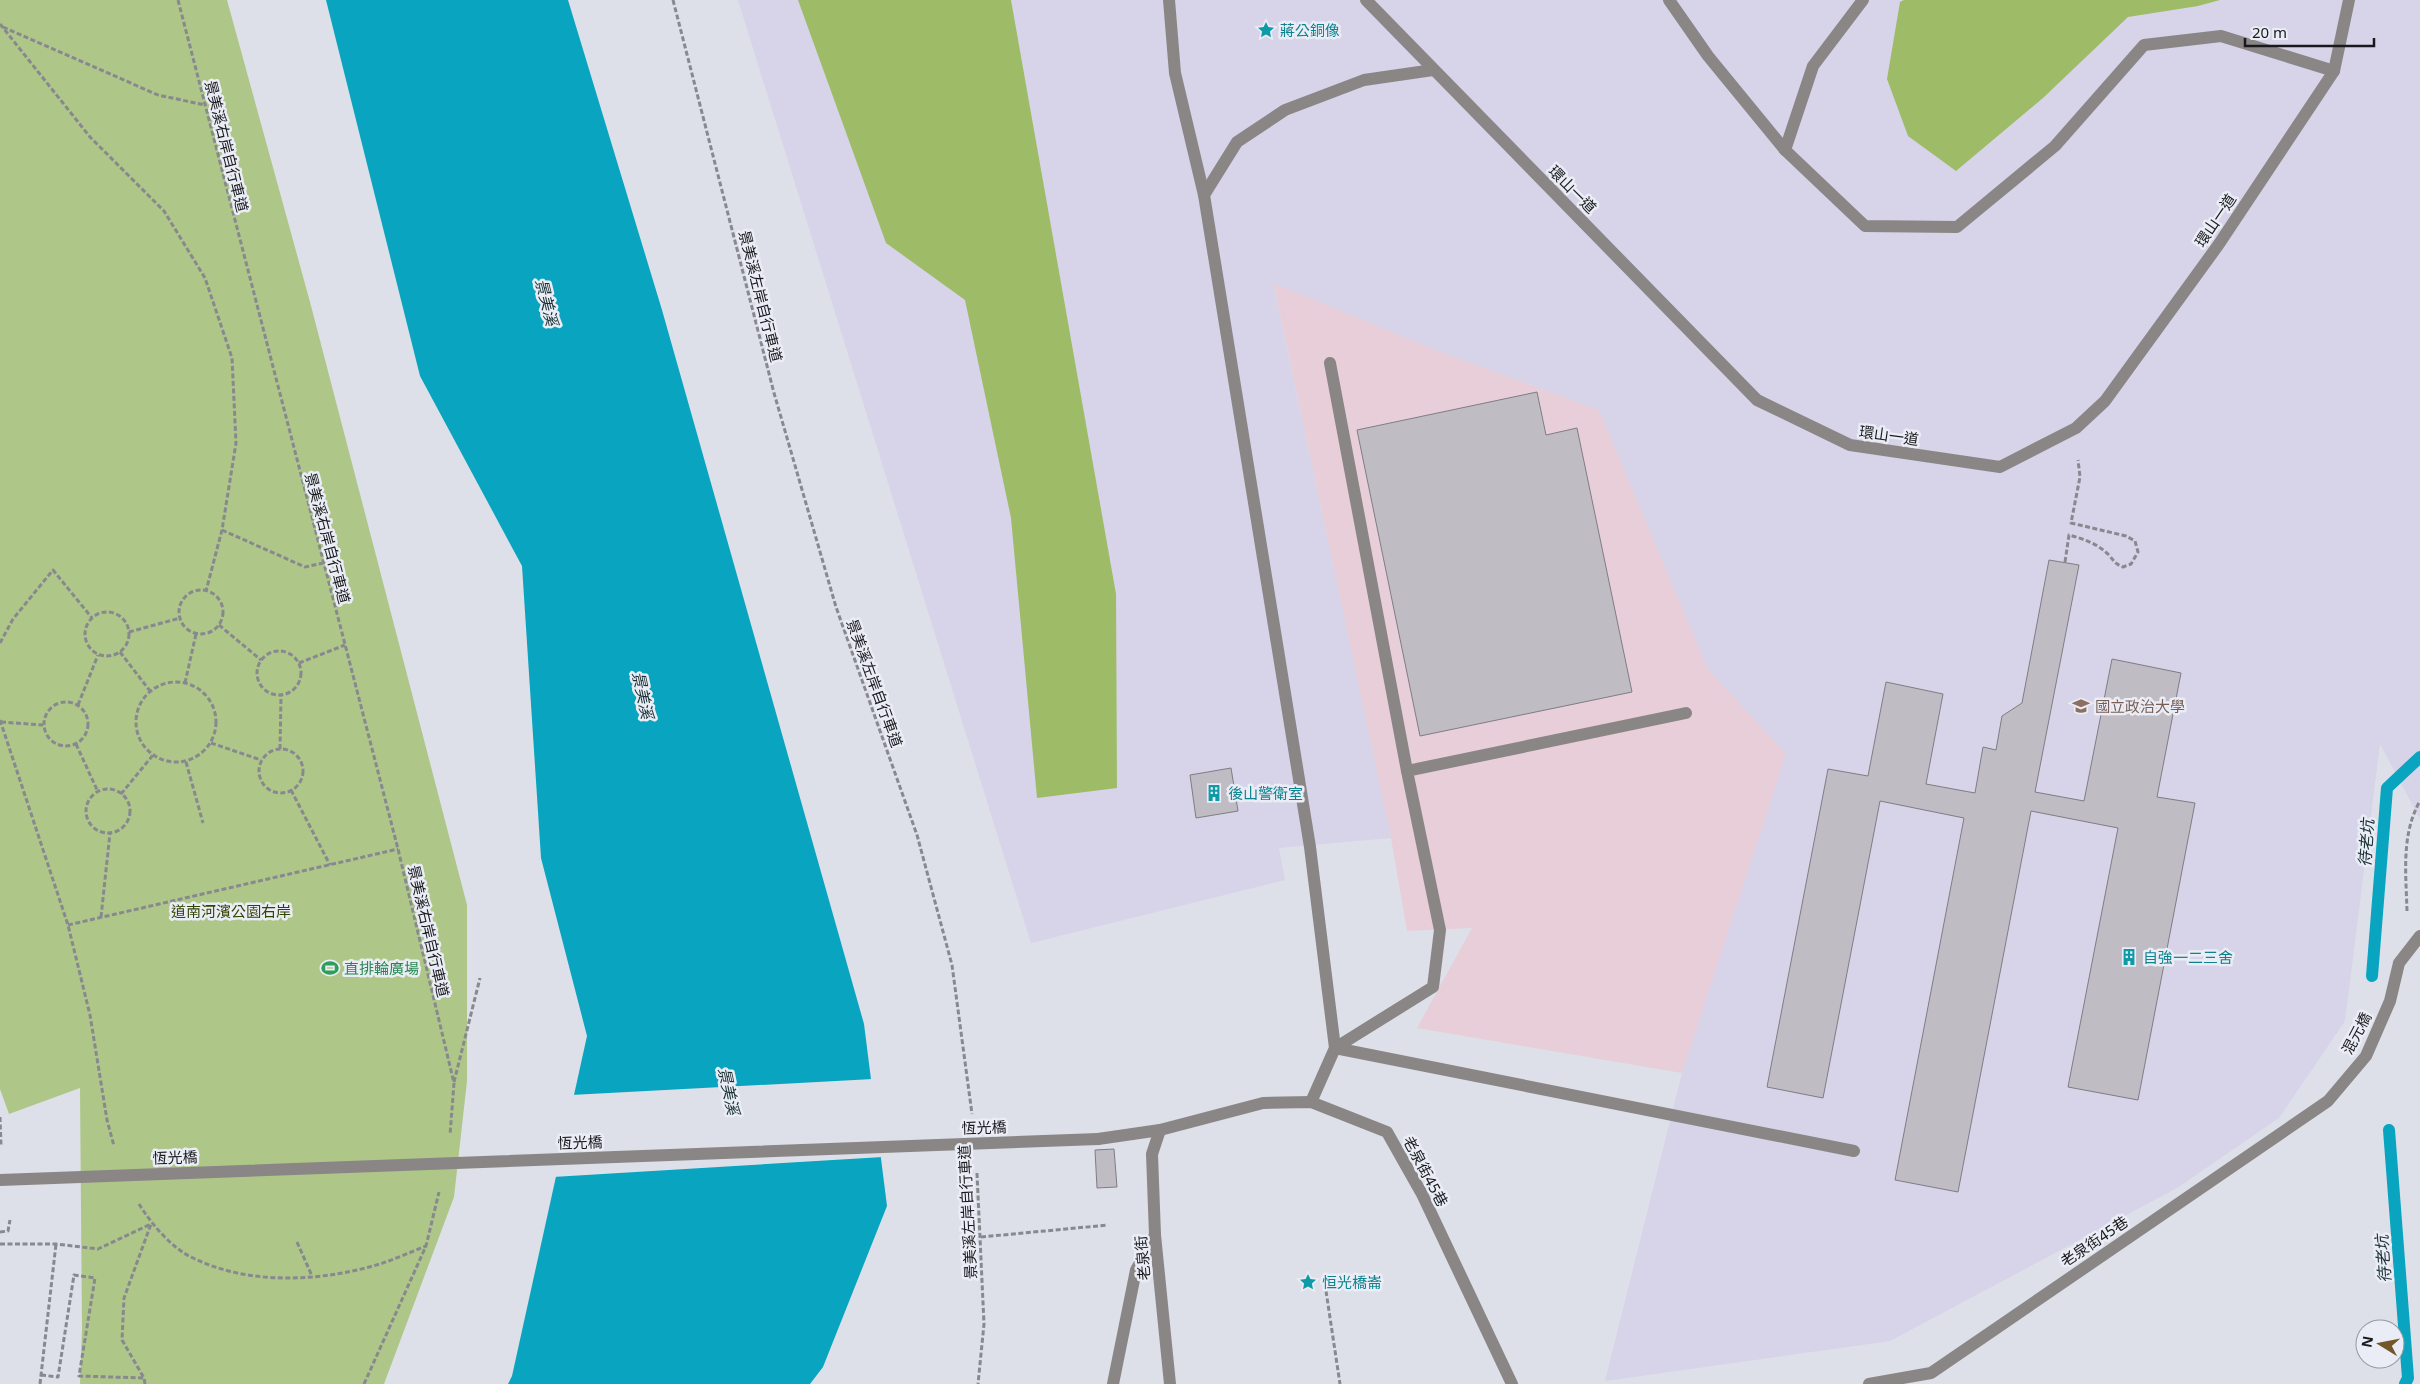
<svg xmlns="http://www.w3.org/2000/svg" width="2420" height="1384" viewBox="0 0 2420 1384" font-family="'Noto Sans','Noto Sans TC',sans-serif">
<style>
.industrial{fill:#e7ced8}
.education{fill:#d7d3e8}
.green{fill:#afc689}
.forest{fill:#9ebc67}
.water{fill:#09a4bf}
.pier{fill:#dde0e8}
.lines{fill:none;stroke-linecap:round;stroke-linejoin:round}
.stream{stroke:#09a4bf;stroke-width:12}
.building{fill:#c0bcc4;stroke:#807c84}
.path{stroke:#87898f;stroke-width:3;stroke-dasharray:5 2.5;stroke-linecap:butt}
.lane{stroke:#8a8685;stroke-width:12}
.street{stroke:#8a8685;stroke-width:12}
.street-bridge{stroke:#8a8685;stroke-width:12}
.labels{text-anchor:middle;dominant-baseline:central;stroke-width:5;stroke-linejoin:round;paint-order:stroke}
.culture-label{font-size:15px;fill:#0d838f;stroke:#eaedf5;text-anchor:start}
.street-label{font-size:15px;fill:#18191c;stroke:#eaedf5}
.education-label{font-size:15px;fill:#785e54;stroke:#eaedf5;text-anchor:start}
.park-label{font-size:15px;fill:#324402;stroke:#eaedf5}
.leisure-label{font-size:15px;fill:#27864d;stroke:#eaedf5;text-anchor:start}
.water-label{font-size:16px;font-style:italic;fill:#1a3035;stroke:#eaedf5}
</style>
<rect width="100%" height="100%" fill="#dde0e8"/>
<path class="industrial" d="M1273 282 1436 350 1599 410 1708 669 1787 754 1682 1073 1417 1028 1472 928 1407 931 1391 838Z"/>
<path class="education" d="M738 0H2420V819L2380 744 2345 1021 2279 1118 2177 1188 1890 1341 1605 1381 1682 1073 1786 754 1708 669 1599 410 1436 350 1273 283 1391 838 1279 848 1285 880 1031 943Z"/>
<path class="green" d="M0 0H227L310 302 467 905V1081L454 1197 384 1384H80L82 1329 80 1088 9 1114 0 1089Z"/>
<g class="forest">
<path d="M798 0H1011L1116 594 1117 788 1037 798 1011 518 965 300 886 243Z"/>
<path d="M1904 0H2220L2198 6 2128 17 2043 98 1956 171 1908 136 1887 79 1900 2Z"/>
</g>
<path class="water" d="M326 0H568L662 310 864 1024 887 1206 823 1367 810 1384H508L512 1376 587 1036 541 858 522 566 420 376Z"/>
<path class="pier" d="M873 1079 883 1157 553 1177 571 1095Z"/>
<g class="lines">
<g class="stream">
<path d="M2372 976 2387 788 2420 757"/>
<path d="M2389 1130 2408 1378 2405 1384"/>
</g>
</g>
<g class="building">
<path d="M1537 392 1546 435 1577 428 1632 692 1420 736 1357 430Z"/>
<path d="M2049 560 2079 565 2035 792 2084 801 2112 659 2181 673 2157 797 2195 803 2138 1100 2068 1087 2118 828 2031 811 1958 1192 1895 1180 1964 818 1880 801 1823 1098 1767 1087 1828 769 1868 776 1886 682 1943 694 1926 784 1975 793 1983 747 1996 750 2002 716 2022 703Z"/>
<path d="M1231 768 1238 811 1196 818 1190 775Z"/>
<path d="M1114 1149 1117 1187 1097 1188 1095 1150Z"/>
</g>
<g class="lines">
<g class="path">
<path d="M178 0 398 849 454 1083 450 1135"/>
<path d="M673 0 774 393 836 607 917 835 952 965 972 1114"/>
<path d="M0 24 90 137 164 211 205 278 232 358 236 443 222 530 206 591"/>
<path d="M3 27 158 95 205 105"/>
<path d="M222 530 305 567 323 563"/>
<path d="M2065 562 2069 535C2084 539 2098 544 2109 555 2114 561 2115 564 2123 567L2131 564 2138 552 2135 541 2126 536 2071 523 2080 477 2078 460"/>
<circle cx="201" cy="612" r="22"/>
<circle cx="107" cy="634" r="22"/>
<path d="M219 625 261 660"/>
<path d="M129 632 180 618"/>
<path d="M0 643 13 619 53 570 92 618"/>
<circle cx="279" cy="673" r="22"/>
<path d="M120 652 150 691"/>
<path d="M299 663 345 645"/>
<circle cx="176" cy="722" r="40"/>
<path d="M185 683 196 634"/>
<circle cx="66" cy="724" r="22"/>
<path d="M78 705 98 655"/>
<path d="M0 720 68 925 90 1015 107 1120 114 1146"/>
<path d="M1 722 43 725"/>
<path d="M211 743 261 760"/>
<path d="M76 744 98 792"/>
<path d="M280 749 281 696"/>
<circle cx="281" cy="771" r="22"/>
<path d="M186 762 203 823"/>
<circle cx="108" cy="811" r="22"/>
<path d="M291 790 330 865"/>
<path d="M121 794 153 755"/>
<path d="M2407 911C2406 874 2401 834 2420 801"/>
<path d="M101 917 110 833"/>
<path d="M68 925 398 849"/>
<path d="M454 1082 480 978"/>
<path d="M0 1117 1 1146"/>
<path d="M977 1173 984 1324 978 1384"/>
<path d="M139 1204C150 1222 170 1246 189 1256 247 1286 319 1282 380 1264 395 1259 411 1252 426 1246"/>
<path d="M0 1232 8 1231 10 1220"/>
<path d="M981 1237 1108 1225"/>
<path d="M297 1242 312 1276"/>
<path d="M0 1244H56L98 1249 151 1224"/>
<path d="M1326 1291 1340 1384"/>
<path d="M41 1375 58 1377 74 1275 95 1278 79 1376 144 1378"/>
<path d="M40 1384 56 1244"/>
<path d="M145 1384 144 1378 122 1340 124 1298 151 1224"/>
<path d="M364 1384 426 1246 439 1192"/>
</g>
<g class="lane">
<path d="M1169 0 1175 73 1204 195 1310 847 1335 1048 1311 1102"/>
<path d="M1366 0 1757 400 1850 445 2000 467 2076 428 2105 401 2219 244 2334 71 2349 0"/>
<path d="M1669 0 1708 56 1785 150 1865 226 1957 227 2055 146 2144 45 2221 36 2334 71"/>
<path d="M1785 150 1813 66 1863 0"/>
<path d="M1204 195 1237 142 1285 110 1364 80 1433 70"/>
<path d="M1330 363 1407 771"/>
<path d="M1335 1048 1433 987 1440 930 1407 771 1686 713"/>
<path d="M1335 1048 1854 1151"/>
<path d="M1113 1384 1136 1270 1155 1235"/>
</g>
<g class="street">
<path d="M1160 1130 1152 1154 1155 1235 1170 1384"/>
<path d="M1098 1139 1160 1130 1263 1103 1311 1102 1387 1132 1422 1194 1512 1384"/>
<path d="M1869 1384 1931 1373 2328 1101 2366 1056 2390 1001 2399 963 2420 936"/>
</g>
<path class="street-bridge" d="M0 1180 1098 1139"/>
</g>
<defs>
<g id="sight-bare" transform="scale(1.35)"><path d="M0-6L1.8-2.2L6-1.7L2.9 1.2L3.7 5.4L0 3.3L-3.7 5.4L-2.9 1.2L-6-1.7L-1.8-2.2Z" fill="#0f9aa8" stroke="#eaedf5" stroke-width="2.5" paint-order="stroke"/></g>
<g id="university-bare" transform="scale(1.35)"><path d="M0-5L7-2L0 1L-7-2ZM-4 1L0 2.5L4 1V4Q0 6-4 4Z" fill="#8d6e63" stroke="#eaedf5" stroke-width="2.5" paint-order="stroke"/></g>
<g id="building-bare" transform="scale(1.35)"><path d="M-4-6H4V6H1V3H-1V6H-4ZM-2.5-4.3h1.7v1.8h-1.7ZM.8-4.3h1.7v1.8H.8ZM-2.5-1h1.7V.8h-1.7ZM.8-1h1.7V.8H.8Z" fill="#0f9aa8" stroke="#eaedf5" stroke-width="2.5" paint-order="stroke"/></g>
<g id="stadium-bare" transform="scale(1.35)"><path d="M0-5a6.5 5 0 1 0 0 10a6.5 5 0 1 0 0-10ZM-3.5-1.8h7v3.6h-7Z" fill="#2e9e5b" stroke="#eaedf5" stroke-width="2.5" paint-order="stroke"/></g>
</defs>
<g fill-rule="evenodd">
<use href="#sight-bare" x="1266" y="30"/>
<use href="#university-bare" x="2081" y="706"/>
<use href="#building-bare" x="1214" y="793"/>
<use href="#building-bare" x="2129" y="957"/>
<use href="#stadium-bare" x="330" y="968"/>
<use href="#sight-bare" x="1308" y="1282"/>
</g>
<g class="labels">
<g class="culture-label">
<text x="1280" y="30">蔣公銅像</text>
<text x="1228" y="793">後山警衛室</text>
<text x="2143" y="957">自強一二三舍</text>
<text x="1322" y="1282">恒光橋崙</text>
</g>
<g class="street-label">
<text transform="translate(227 146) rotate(76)">景美溪右岸自行車道</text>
<text transform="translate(1573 189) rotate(45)">環山一道</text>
<text transform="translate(2215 220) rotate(-56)">環山一道</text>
<text transform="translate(761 296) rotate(76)">景美溪左岸自行車道</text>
<text transform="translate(1889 435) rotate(8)">環山一道</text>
<text transform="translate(328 538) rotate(75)">景美溪右岸自行車道</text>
<text transform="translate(875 683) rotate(70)">景美溪左岸自行車道</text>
<text transform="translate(429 931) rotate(77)">景美溪右岸自行車道</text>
<text transform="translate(2356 1033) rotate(-62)">混元橋</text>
<text transform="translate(984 1127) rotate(-2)">恆光橋</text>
<text transform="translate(580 1142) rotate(-2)">恆光橋</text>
<text transform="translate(175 1157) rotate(-2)">恆光橋</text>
<text transform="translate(1426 1171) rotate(62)">老泉街45巷</text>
<text transform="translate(967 1212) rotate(-93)">景美溪左岸自行車道</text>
<text transform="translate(2094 1241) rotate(-34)">老泉街45巷</text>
<text transform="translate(1142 1258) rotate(-95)">老泉街</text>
</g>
<g class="education-label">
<text x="2095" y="706">國立政治大學</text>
</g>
<g class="park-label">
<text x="231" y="911">道南河濱公園右岸</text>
</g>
<g class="leisure-label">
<text x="344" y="968">直排輪廣場</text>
</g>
<g class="water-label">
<text transform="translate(547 302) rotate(76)">景美溪</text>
<text transform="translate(643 695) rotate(78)">景美溪</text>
<text transform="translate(2366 843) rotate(-86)">待老坑</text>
<text transform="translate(729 1091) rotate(78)">景美溪</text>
<text transform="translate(2383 1259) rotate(-94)">待老坑</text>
</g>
</g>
<g transform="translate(2380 1344) rotate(280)"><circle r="24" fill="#eaedf5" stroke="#96989e"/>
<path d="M0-4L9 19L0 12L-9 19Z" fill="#73572a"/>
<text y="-8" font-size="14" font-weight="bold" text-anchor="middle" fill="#18191c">N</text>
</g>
<path d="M2245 38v8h129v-8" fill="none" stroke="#18191c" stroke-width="2.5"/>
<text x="2252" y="38" font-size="15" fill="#18191c" stroke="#eaedf5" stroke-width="4" paint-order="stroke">20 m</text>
</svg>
